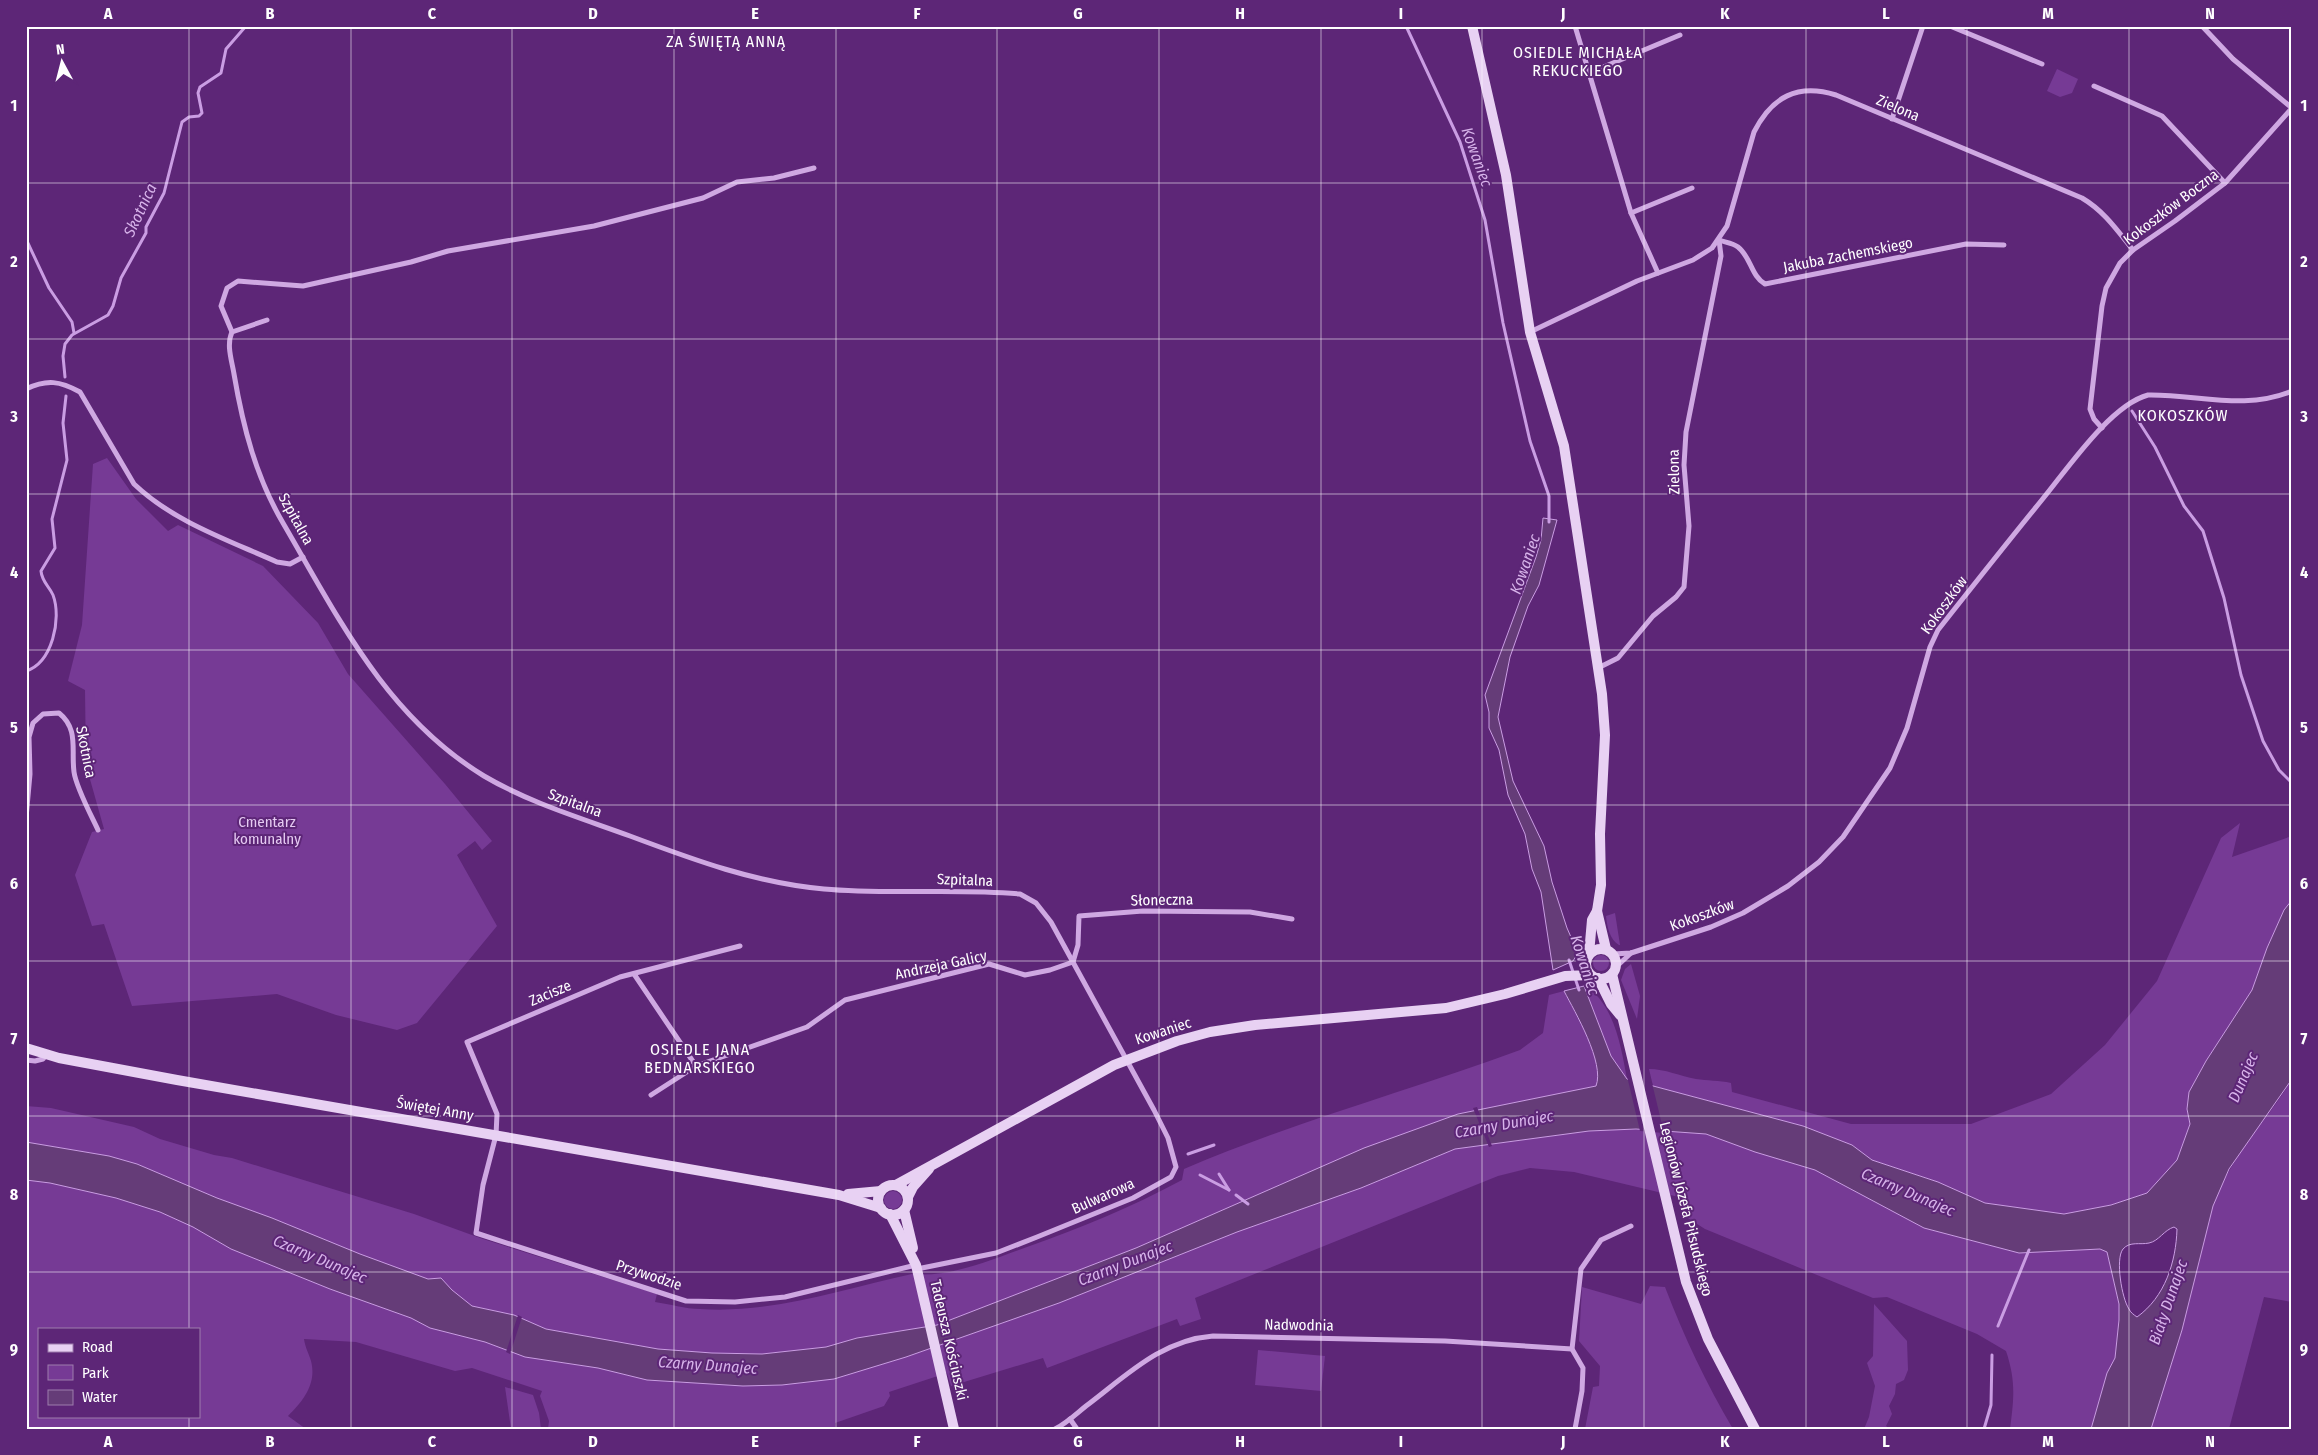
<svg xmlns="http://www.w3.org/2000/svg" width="2318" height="1455" viewBox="0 0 2318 1455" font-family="'Fira Sans Condensed',sans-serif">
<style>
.green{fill:#763a95;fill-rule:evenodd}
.water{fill:#653c78;stroke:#ca9de3;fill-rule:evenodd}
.pier{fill:#5d2677}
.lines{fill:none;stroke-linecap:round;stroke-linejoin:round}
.stream{stroke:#ca9de3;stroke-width:3}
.street{stroke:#cfa8e2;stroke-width:5}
.secondary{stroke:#e8d1f3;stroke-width:10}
.grid{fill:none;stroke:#fff;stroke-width:1;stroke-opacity:0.55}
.labels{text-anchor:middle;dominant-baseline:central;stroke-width:4;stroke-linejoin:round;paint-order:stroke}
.street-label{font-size:15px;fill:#fff;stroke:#5d2677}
.park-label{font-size:15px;fill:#e5caf2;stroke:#5d2677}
.neighbourhood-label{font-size:16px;letter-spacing:1px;fill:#fff;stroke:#5d2677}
.water-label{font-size:16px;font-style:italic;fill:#d7b3ea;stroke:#5d2677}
.neatline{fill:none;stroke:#fff;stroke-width:2}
.grid-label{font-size:16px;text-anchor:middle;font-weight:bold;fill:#fff}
</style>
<rect width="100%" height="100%" fill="#5d2677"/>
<g class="green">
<path d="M2057 69 2078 79 2072 93 2060 97 2047 91Z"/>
<path d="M107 458 136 499 168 531 178 525 263 566 318 623 348 674 445 784 492 841 482 850 475 841 457 855 497 926 417 1023 397 1030 336 1015 277 994 132 1006 104 924 92 926 75 875 92 832 104 829 86 765 85 690 68 681 82 625 93 464Z"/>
<path d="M2240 823 2232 857 2292 836V900L2284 910 2267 948 2252 990 2206 1061 2189 1092 2187 1109 2190 1124 2177 1160 2147 1193 2111 1205 2064 1214 1985 1203 1938 1182 1872 1160 1852 1145 1803 1126 1653 1086 1649 1069C1665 1069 1680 1076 1696 1079 1707 1081 1719 1080 1731 1083L1732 1092 1851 1124H1971L2051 1094 2105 1045 2157 981 2221 838Z"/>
<path d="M1615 913 1620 945H1619C1610 940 1607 927 1606 916Z"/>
<circle cx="1601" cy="963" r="8"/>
<path d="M1631 964 1640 996 1637 1019 1621 980 1625 969Z"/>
<path d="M1584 986C1588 989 1595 993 1599 998 1617 1020 1622 1052 1627 1079L1611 1056Z"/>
<path d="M1564 991C1575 1012 1605 1063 1597 1086L1458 1114 1365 1148 1136 1248 937 1325 857 1338 826 1347 762 1354 712 1353 658 1349 546 1329 514 1315 472 1306 452 1290 441 1278 428 1279 360 1255 272 1218 217 1198 137 1164 109 1156 26 1142V1106L51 1108 134 1127 160 1139 214 1155 232 1158 414 1214 483 1239 657 1294 655 1302C670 1304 685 1309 700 1309 773 1314 842 1289 912 1274 950 1278 991 1260 1027 1247 1081 1228 1132 1207 1182 1180L1184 1169C1294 1122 1408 1091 1520 1050L1543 1033 1549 995Z"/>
<path d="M2292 1079V1302L2264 1297 2229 1429H2151L2182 1330 2213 1206C2231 1155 2265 1124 2292 1079Z"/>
<path d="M1636 1129 1706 1134 1755 1152 1815 1170 1924 1228 2019 1253 2100 1249 2107 1252 2119 1304V1320L2115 1358 2107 1373 2091 1429H2010C2014 1398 2016 1381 2006 1351L1977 1334 1887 1297 1873 1298 1705 1229 1683 1215 1679 1197 1574 1172 1530 1168 1498 1176 1195 1298 1201 1319 1180 1326 1177 1319 1047 1368 1043 1358 951 1386 947 1373 889 1392 890 1396 884 1406 835 1423V1427L828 1429H548L549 1421 540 1396 542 1391 472 1368 455 1371 356 1342 304 1339C305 1347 309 1354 311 1361 317 1384 303 1401 288 1416L306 1429H26V1180L50 1183 116 1198 160 1212 193 1227 231 1249 330 1289 411 1318 430 1328 485 1342 525 1357 598 1368 647 1380 743 1386 782 1385 834 1379 906 1357 1059 1303 1237 1232 1361 1188 1455 1149 1589 1131ZM39 1329H199V1416H39Z"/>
<circle cx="893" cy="1200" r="9"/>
<path d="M1650 1286 1665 1287C1684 1337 1706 1383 1733 1429H1585L1593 1387 1599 1386 1600 1366 1579 1341 1582 1287 1641 1304Z"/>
<path d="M1874 1304 1907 1341 1908 1370 1904 1380 1896 1384 1895 1394 1889 1406 1892 1414 1886 1426 1890 1429H1864L1869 1417 1875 1386 1867 1363 1873 1356Z"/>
<path d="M1258 1350 1325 1356 1321 1391 1255 1385Z"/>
<path d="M505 1387 533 1395 539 1413 541 1429H511Z"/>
</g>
<g class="water">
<path d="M1543 518 1557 520 1539 585 1528 606 1510 657 1498 717 1513 781 1544 846 1552 882 1567 928 1578 953 1573 961 1553 970 1541 892 1532 869 1525 834 1508 795 1499 750 1489 728V712L1485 695 1536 557 1541 540Z"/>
<path d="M2292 900V1079L2229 1169 2213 1206 2182 1330 2151 1429H2091L2107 1373 2115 1358 2119 1320V1304L2107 1252 2100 1249 2019 1253 1924 1228 1815 1170 1755 1152 1706 1134 1636 1129 1589 1131 1455 1149 1361 1188 1237 1232 1059 1303 906 1357 834 1379 782 1385 743 1386 647 1380 598 1368 525 1357 485 1342 430 1328 411 1318 330 1289 231 1249 193 1227 160 1212 116 1198 50 1183 26 1180V1142L109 1156 137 1164 217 1198 272 1218 360 1254 428 1279 441 1278 452 1290 472 1306 514 1315 546 1329 658 1349 712 1353 762 1354 826 1347 857 1338 937 1325 1136 1248 1364 1148 1458 1114 1596 1086C1605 1063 1575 1012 1564 991L1584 986 1611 1056 1627 1079 1803 1126 1852 1145 1872 1160 1938 1182 1985 1203 2064 1214 2111 1205 2147 1193 2177 1160 2190 1124 2187 1109 2189 1092 2206 1061 2252 990 2267 948 2284 910ZM2174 1227 2177 1229C2176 1262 2165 1297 2137 1317 2134 1315 2130 1312 2129 1309 2122 1299 2115 1259 2123 1249 2130 1241 2140 1245 2149 1243 2159 1241 2164 1230 2174 1227Z"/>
</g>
<g class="pier">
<path d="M1627 1076 1652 1083 1664 1133 1640 1131Z"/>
<path d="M1477 1107 1492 1146 1489 1147 1473 1108Z"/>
<path d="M518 1315 522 1317 510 1354 506 1352Z"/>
</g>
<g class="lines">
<g class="stream">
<path d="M1406 26 1460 142 1485 220 1503 323 1530 441 1549 496V522"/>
<path d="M26 239 49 288 72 322 74 333"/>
<path d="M65 377 63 356 65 344 72 335 108 315 113 306 121 278 146 233V227L164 193 182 122 189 117 199 116 202 113 198 93 200 87 221 73 226 49 246 26"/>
<path d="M2132 411 2155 447 2184 506 2203 531 2224 598 2241 675 2263 741 2279 770 2292 783"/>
<path d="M26 671C52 663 62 619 53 595 49 586 42 582 41 571L55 548 52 519 67 460 63 423 66 396"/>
<path d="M1569 960 1579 990"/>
<path d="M1188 1154 1214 1145"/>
<path d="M1219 1174 1229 1190"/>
<path d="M1200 1175 1229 1190"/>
<path d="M1236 1195 1248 1204"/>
<path d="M1998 1326 2029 1250"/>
<path d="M1984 1429 1991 1405 1992 1355"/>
</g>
<g class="street">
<path d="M1575 26 1631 213 1658 273"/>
<path d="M1950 26 2042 64"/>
<path d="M1589 73 1680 35"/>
<path d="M2094 86 2162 116 2225 183"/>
<path d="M1892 119 1923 26"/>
<path d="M1631 213 1692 188"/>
<path d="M1719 240C1724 242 1733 243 1738 247 1751 257 1751 276 1765 284L1966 244 2004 245"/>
<path d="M267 320 232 332C226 345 232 361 234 374 243 427 256 477 283 523 339 619 386 716 484 776 530 803 581 818 630 836 694 860 756 883 824 889 889 895 955 888 1020 894L1036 903 1051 922 1154 1110 1168 1138 1176 1167 1171 1177 1133 1198 1037 1237 996 1253 917 1269"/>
<path d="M232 332 221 306 227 288 238 281 303 286 411 262 448 251 594 226 703 198 737 182 774 178 814 168"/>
<path d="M1530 332 1637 281 1693 260 1712 248 1727 226 1754 132C1772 97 1797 83 1836 95L2082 198C2104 211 2117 230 2133 250"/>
<path d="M26 389C47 379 60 381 80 392L134 484C174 522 228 540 277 562L290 564 303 557"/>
<path d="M2102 428 2094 419 2090 409 2102 306 2106 288 2120 263 2133 250 2175 221 2225 183 2292 108 2233 59 2202 26"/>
<path d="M1598 668 1618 658 1653 616 1676 597 1684 587 1689 526 1684 465 1686 432 1721 256 1719 240"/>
<path d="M26 818 30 774 29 737 33 723 43 714 59 713C79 729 71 750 74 772 76 787 91 815 98 830"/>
<path d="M740 946 620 977 467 1042 497 1114 496 1135 483 1185 476 1233 686 1301 735 1302 785 1297 916 1265"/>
<path d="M1613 954 1631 953 1711 927 1743 913 1788 886 1819 862 1843 837 1890 768 1907 728 1930 647 1938 630C1972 587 2006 544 2041 501 2066 471 2110 405 2148 395 2197 394 2245 411 2292 391"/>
<path d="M1616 967 1631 953"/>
<path d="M634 974 696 1066"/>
<path d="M26 1060 35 1061 43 1059 46 1055"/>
<path d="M651 1095 696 1066 807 1027 845 1000 989 964 1025 975 1050 970 1073 962 1078 945 1079 916 1143 911 1250 912 1292 919"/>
<path d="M1070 1419 1077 1429"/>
<path d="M1055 1429C1067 1423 1076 1414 1086 1406 1126 1376 1161 1340 1213 1336L1445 1341 1572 1349"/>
<path d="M1575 1429 1582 1391 1583 1368 1572 1349 1581 1269 1601 1240 1631 1226"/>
</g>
<g class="secondary">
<path d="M1472 26 1506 175 1530 332 1564 446 1602 694 1605 735 1600 834 1601 885 1597 911 1592 920 1589 954"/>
<path d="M1597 911 1606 949"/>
<circle cx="1601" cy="964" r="15"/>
<path d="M1612 974 1686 1282 1708 1339 1755 1429"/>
<path d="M1598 978 1611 1004 1620 1015"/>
<path d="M26 1048 59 1058 177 1080 839 1195 881 1208"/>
<path d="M896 1185 1114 1065 1177 1041 1210 1032 1255 1025 1446 1008 1505 994 1565 976 1590 975"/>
<circle cx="893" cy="1200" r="15"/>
<path d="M848 1194 881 1191"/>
<path d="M908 1197 913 1187 929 1169"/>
<path d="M904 1210 913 1248"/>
<path d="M890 1214 916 1265 954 1429"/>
</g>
</g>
<path class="grid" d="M189 26V1329M351 26V1429M512 26V1429M674 26V1429M836 26V1429M997 26V1429M1159 26V1429M1321 26V1429M1482 26V1429M1644 26V1429M1806 26V1429M1967 26V1429M2129 26V1429M26 183H2292M26 339H2292M26 494H2292M26 650H2292M26 805H2292M26 961H2292M26 1116H2292M26 1272H2292M189 1416V1429"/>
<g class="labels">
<g class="street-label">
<text transform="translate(1898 108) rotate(23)">Zielona</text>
<text transform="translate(2171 207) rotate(-37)">Kokoszków Boczna</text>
<text transform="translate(1848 255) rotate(-11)">Jakuba Zachemskiego</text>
<text transform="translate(1674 472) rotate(-91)">Zielona</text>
<text transform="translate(296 519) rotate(61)">Szpitalna</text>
<text transform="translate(1944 605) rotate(-54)">Kokoszków</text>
<text transform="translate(86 752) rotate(79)">Skotnica</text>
<text transform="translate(575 803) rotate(20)">Szpitalna</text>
<text transform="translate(965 880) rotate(2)">Szpitalna</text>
<text transform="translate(1162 900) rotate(-1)">Słoneczna</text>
<text transform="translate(1702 915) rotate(-20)">Kokoszków</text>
<text transform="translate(941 965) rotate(-12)">Andrzeja Galicy</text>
<text transform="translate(550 993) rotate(-23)">Zacisze</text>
<text transform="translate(1163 1031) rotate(-18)">Kowaniec</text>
<text transform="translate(435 1109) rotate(10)">Świętej Anny</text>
<text transform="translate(1103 1196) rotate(-24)">Bulwarowa</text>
<text transform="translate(1686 1209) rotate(76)">Legionów Józefa Piłsudskiego</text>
<text transform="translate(649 1275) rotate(18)">Przywodzie</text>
<text transform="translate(1299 1325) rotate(1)">Nadwodnia</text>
<text transform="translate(949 1340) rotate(77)">Tadeusza Kościuszki</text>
</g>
<g class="park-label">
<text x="267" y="822">Cmentarz<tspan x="267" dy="17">komunalny</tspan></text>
</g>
<g class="neighbourhood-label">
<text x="726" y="41">ZA ŚWIĘTĄ ANNĄ</text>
<text x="1578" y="52">OSIEDLE MICHAŁA<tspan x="1578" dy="18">REKUCKIEGO</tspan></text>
<text x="2183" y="415">KOKOSZKÓW</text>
<text x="700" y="1049">OSIEDLE JANA<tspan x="700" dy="18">BEDNARSKIEGO</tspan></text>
</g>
<g class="water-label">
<text transform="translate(1477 157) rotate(70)">Kowaniec</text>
<text transform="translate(140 210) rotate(-65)">Skotnica</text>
<text transform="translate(1525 564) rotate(-71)">Kowaniec</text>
<text transform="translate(1585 965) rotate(72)">Kowaniec</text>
<text transform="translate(2243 1077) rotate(-67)">Dunajec</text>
<text transform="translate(1504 1124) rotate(-10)">Czarny Dunajec</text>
<text transform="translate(1908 1192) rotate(23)">Czarny Dunajec</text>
<text transform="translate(320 1259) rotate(23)">Czarny Dunajec</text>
<text transform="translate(1125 1263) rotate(-21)">Czarny Dunajec</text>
<text transform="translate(2168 1302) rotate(-71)">Biały Dunajec</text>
<text transform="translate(708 1365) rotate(4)">Czarny Dunajec</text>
</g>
</g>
<rect width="2318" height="1455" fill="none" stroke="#5d2677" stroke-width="55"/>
<rect x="38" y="1328" width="162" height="90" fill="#5d2677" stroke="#9e7dad"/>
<rect x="48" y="1344" width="25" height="8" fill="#e8d1f3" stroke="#9e7dad"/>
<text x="82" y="1352" font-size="15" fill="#ffffff">Road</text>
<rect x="48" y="1365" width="25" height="15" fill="#763a95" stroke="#9e7dad"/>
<text x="82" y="1378" font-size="15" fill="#ffffff">Park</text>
<rect x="48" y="1390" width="25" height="15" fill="#653c78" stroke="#9e7dad"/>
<text x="82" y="1402" font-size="15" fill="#ffffff">Water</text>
<g transform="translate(62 62) rotate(353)" stroke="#5d2677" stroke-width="4" paint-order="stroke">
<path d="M0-4L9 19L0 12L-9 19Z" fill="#ffffff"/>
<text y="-8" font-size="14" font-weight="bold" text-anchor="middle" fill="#ffffff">N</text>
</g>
<rect x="28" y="28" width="2262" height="1400" class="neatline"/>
<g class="grid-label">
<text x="108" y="19">A</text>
<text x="270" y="19">B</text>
<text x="432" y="19">C</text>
<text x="593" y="19">D</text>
<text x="755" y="19">E</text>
<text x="917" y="19">F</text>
<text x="1078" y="19">G</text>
<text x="1240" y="19">H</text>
<text x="1401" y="19">I</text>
<text x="1563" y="19">J</text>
<text x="1725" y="19">K</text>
<text x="1886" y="19">L</text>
<text x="2048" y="19">M</text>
<text x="2210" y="19">N</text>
<text x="14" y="111">1</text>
<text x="2304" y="111">1</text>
<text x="14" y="267">2</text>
<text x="2304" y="267">2</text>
<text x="14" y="422">3</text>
<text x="2304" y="422">3</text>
<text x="14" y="578">4</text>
<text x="2304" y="578">4</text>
<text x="14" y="733">5</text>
<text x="2304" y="733">5</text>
<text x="14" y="889">6</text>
<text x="2304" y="889">6</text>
<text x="14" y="1044">7</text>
<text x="2304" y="1044">7</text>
<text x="14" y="1200">8</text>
<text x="2304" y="1200">8</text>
<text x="14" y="1355">9</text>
<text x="2304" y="1355">9</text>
<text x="108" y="1447">A</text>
<text x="270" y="1447">B</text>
<text x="432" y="1447">C</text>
<text x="593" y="1447">D</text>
<text x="755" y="1447">E</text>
<text x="917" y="1447">F</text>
<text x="1078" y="1447">G</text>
<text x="1240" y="1447">H</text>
<text x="1401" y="1447">I</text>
<text x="1563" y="1447">J</text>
<text x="1725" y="1447">K</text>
<text x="1886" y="1447">L</text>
<text x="2048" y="1447">M</text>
<text x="2210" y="1447">N</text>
</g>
</svg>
